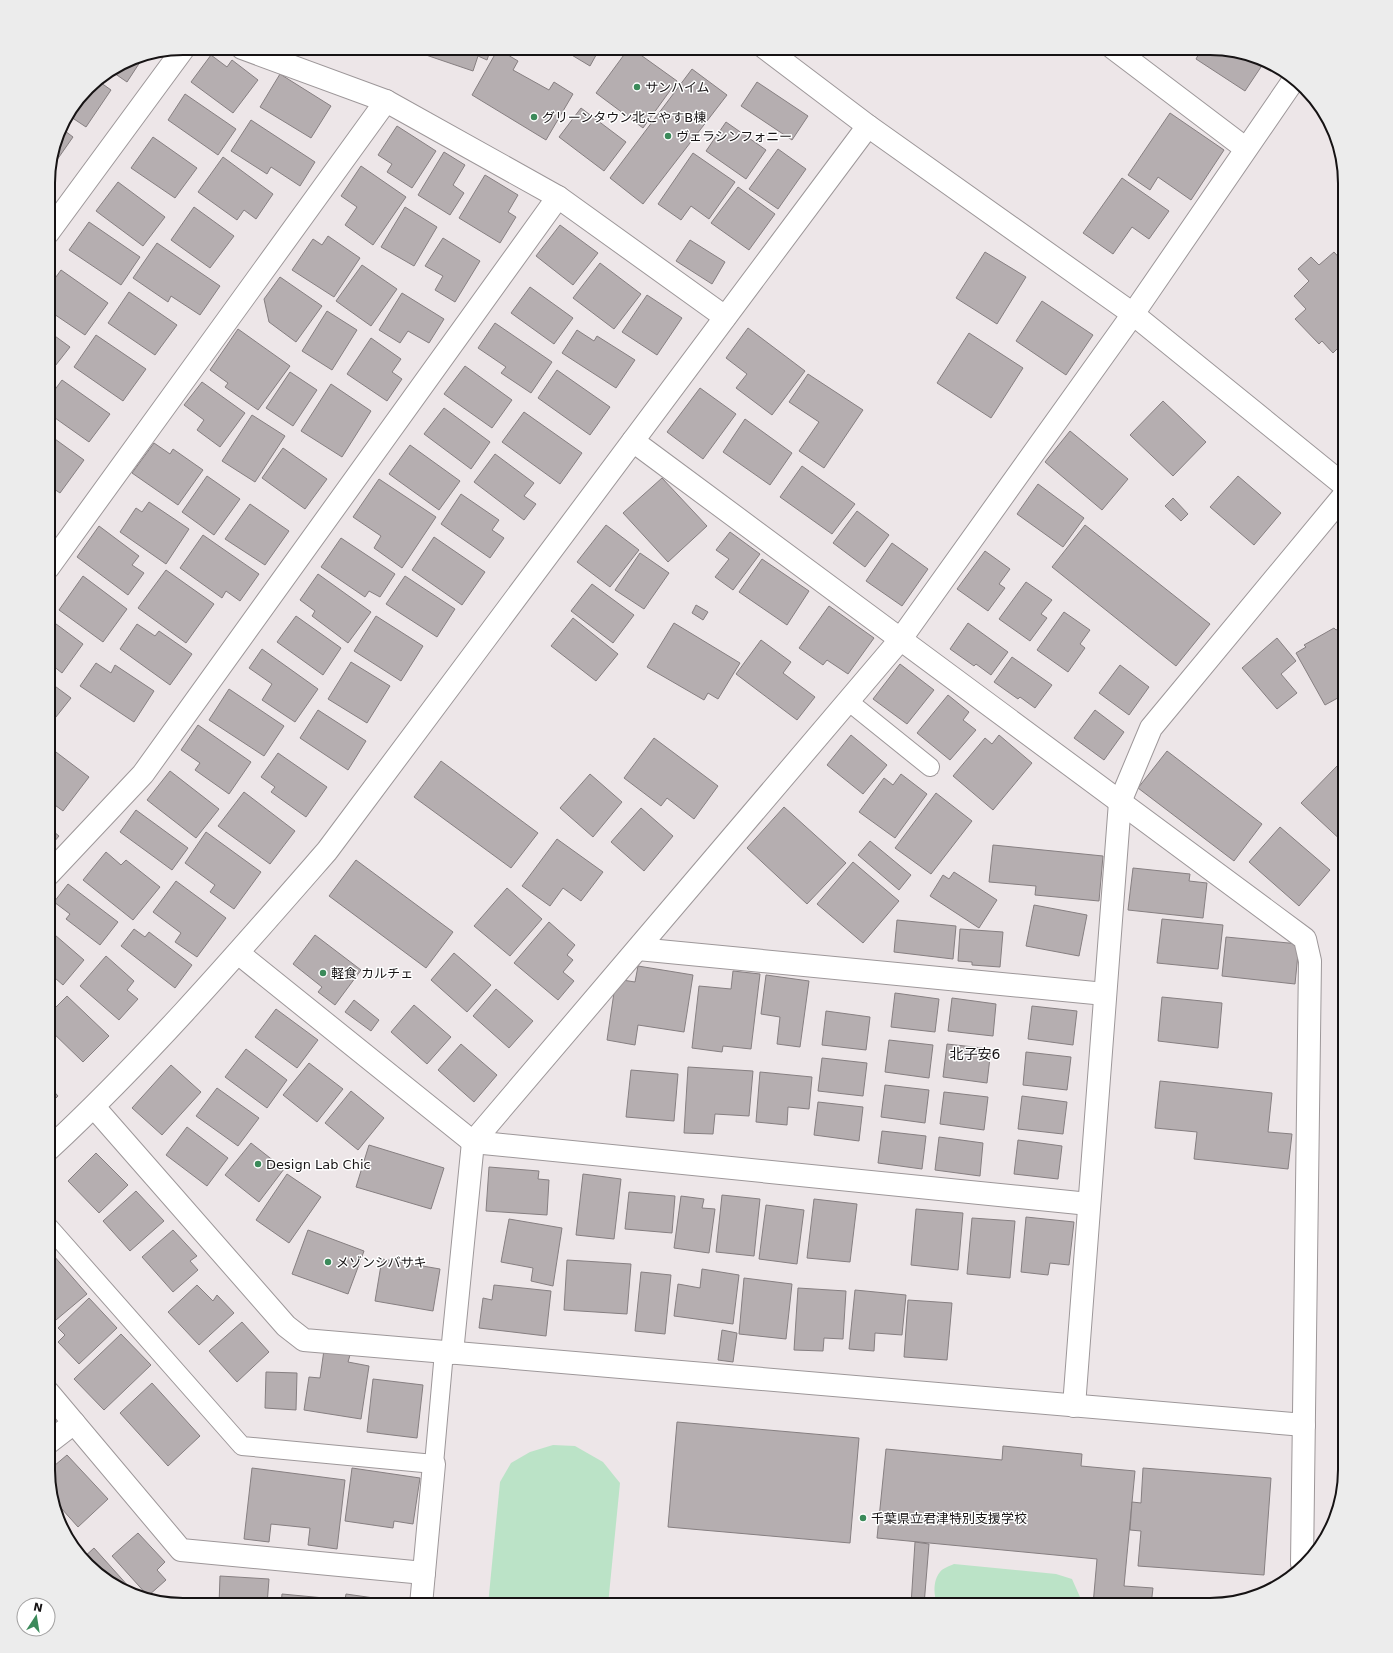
<svg xmlns="http://www.w3.org/2000/svg" width="1393" height="1653" viewBox="0 0 1393 1653" font-family="'DejaVu Sans','Noto Sans JP',sans-serif">
<style>
.green{fill:#bbe3c7}
.building{fill:#b5aeb0;stroke:#867f81}
.lines{fill:none;stroke-linecap:round;stroke-linejoin:round}
.lane-casing{stroke:#9d9799;stroke-width:20}
.street-casing{stroke:#9d9799;stroke-width:24}
.secondary-casing{stroke:#9d9799;stroke-width:24}
.lane{stroke:#fff;stroke-width:18}
.street{stroke:#fff;stroke-width:22}
.secondary{stroke:#fff;stroke-width:22}
.poi-dot{fill:#3b8a5a;stroke:#fff;stroke-width:1.5}
.labels{text-anchor:middle;dominant-baseline:central;stroke-width:3;stroke-linejoin:round;paint-order:stroke}
.poi-label{font-size:13px;fill:#161314;stroke:#fff;text-anchor:start}
.neighbourhood-label{font-size:14px;fill:#161314;stroke:#fff}
.rim{fill:none;stroke:#161314;stroke-width:2}
</style>
<rect width="100%" height="100%" fill="#ede6e8"/>
<g class="green">
<path d="M553 1445 575 1446 603 1462 620 1483 608 1605H488L500 1482 511 1463 530 1452Z"/>
<path d="M954 1564 1056 1574 1072 1579 1080 1597 1079 1605H938C933 1596 933 1580 940 1572 943 1568 950 1566 954 1564Z"/>
</g>
<g class="building">
<path d="M425 48H491L487 60 478 56 473 71 423 54Z"/>
<path d="M560 48H600L590 66Z"/>
<path d="M629 48H631L677 81 643 128 596 93Z"/>
<path d="M1202 48H1218L1265 61 1245 91 1196 59Z"/>
<path d="M498 49 518 61 513 70 549 90 554 82 573 94 546 140 472 95Z"/>
<path d="M211 55 227 67 232 60 258 80 233 113 191 82Z"/>
<path d="M144 56 127 82 111 71 132 58Z"/>
<path d="M692 69 727 95 643 204 610 178Z"/>
<path d="M280 74 331 106 311 138 260 107Z"/>
<path d="M97 80 111 90 86 127 68 115Z"/>
<path d="M757 82 808 116 792 140 741 106Z"/>
<path d="M185 94 236 129 218 155 168 120Z"/>
<path d="M581 108 626 142 604 171 559 137Z"/>
<path d="M1170 113 1224 150 1191 200 1158 177 1150 190 1128 175Z"/>
<path d="M251 120 315 162 300 186 271 167 267 174 231 151Z"/>
<path d="M726 122 766 150 746 179 706 151Z"/>
<path d="M397 126 436 151 412 188 387 172 392 164 378 155Z"/>
<path d="M61 128 73 137 52 167 51 166Z"/>
<path d="M153 137 197 168 175 198 131 168Z"/>
<path d="M778 149 806 169 778 209 749 189Z"/>
<path d="M444 152 465 165 453 185 464 193 450 215 418 195Z"/>
<path d="M693 153 735 182 709 219 691 206 681 220 658 204Z"/>
<path d="M223 157 273 194 256 219 244 210 237 220 198 192Z"/>
<path d="M361 166 406 197 373 245 345 225 357 207 341 196Z"/>
<path d="M485 175 518 195 508 212 516 217 500 243 459 218Z"/>
<path d="M1122 178 1169 211 1149 239 1132 227 1113 254 1083 233Z"/>
<path d="M118 182 165 217 143 246 96 211Z"/>
<path d="M738 187 775 214 749 250 711 223Z"/>
<path d="M194 207 234 236 210 268 171 240Z"/>
<path d="M405 207 437 227 414 266 381 247Z"/>
<path d="M89 222 140 257 121 285 69 250Z"/>
<path d="M560 225 598 253 573 285 536 256Z"/>
<path d="M328 236 360 258 334 297 292 270 313 239 322 245Z"/>
<path d="M443 238 480 261 455 302 435 290 443 276 425 266Z"/>
<path d="M690 240 725 262 712 284 676 261Z"/>
<path d="M157 243 220 286 200 315 171 296 168 302 133 278Z"/>
<path d="M985 252 1026 277 997 324 956 298Z"/>
<path d="M1334 252 1345 264V341L1333 353 1322 341 1319 344 1295 319 1306 309 1294 296 1309 281 1298 269 1311 257 1319 265Z"/>
<path d="M600 263 641 294 614 329 573 298Z"/>
<path d="M362 265 397 289 371 326 336 301Z"/>
<path d="M61 270 108 303 85 335 48 310V288Z"/>
<path d="M280 277 322 306 296 342 269 322 264 299Z"/>
<path d="M530 287 573 318 554 344 511 313Z"/>
<path d="M129 292 177 325 155 355 108 323Z"/>
<path d="M402 293 444 319 429 343 408 331 400 343 379 330Z"/>
<path d="M647 295 682 318 657 355 622 332Z"/>
<path d="M1042 301 1093 335 1066 375 1016 341Z"/>
<path d="M327 311 357 330 332 370 302 351Z"/>
<path d="M495 323 552 362 531 393 501 373 506 367 478 348Z"/>
<path d="M748 328 805 371 772 415 736 388 747 374 726 358Z"/>
<path d="M238 329 290 366 258 410 225 387 228 383 210 370Z"/>
<path d="M577 330 594 341 597 336 635 360 616 388 562 353Z"/>
<path d="M48 331 70 347 48 375Z"/>
<path d="M969 333 1023 368 991 418 937 383Z"/>
<path d="M96 335 146 369 123 401 74 367Z"/>
<path d="M371 338 401 359 392 372 402 379 387 401 347 374Z"/>
<path d="M465 366 512 400 492 428 444 394Z"/>
<path d="M557 370 610 407 590 435 538 398Z"/>
<path d="M290 372 317 390 293 426 266 408Z"/>
<path d="M808 374 863 410 824 468 799 451 819 422 789 402Z"/>
<path d="M62 380 110 414 89 442 48 413V399Z"/>
<path d="M202 382 245 413 220 447 197 430 204 420 184 405Z"/>
<path d="M331 384 371 411 342 457 301 431Z"/>
<path d="M700 388 736 414 703 459 667 432Z"/>
<path d="M1163 401 1206 442 1173 476 1130 435Z"/>
<path d="M444 408 490 442 471 469 424 434Z"/>
<path d="M524 412 582 453 560 484 502 442Z"/>
<path d="M252 415 285 436 255 482 222 461Z"/>
<path d="M745 419 792 453 770 485 723 452Z"/>
<path d="M1070 431 1128 479 1102 510 1045 462Z"/>
<path d="M48 434 84 460 60 493 48 485Z"/>
<path d="M154 443 170 454 173 449 203 470 178 505 132 473Z"/>
<path d="M410 445 460 481 439 510 389 474Z"/>
<path d="M283 448 327 479 305 509 262 478Z"/>
<path d="M495 454 534 483 524 496 536 504 524 520 474 482Z"/>
<path d="M802 466 855 504 832 534 780 497Z"/>
<path d="M207 476 240 499 214 535 182 512Z"/>
<path d="M1238 476 1281 513 1254 545 1210 507Z"/>
<path d="M662 478 707 526 668 562 623 513Z"/>
<path d="M379 479 436 517 402 568 374 548 381 536 353 517Z"/>
<path d="M1038 484 1084 518 1063 547 1017 514Z"/>
<path d="M461 494 499 520 492 530 504 538 490 558 441 524Z"/>
<path d="M1173 498 1188 514 1181 521 1165 506Z"/>
<path d="M149 502 189 529 166 564 120 532 136 508 142 512Z"/>
<path d="M250 504 289 531 265 565 225 539Z"/>
<path d="M857 511 889 535 865 567 833 543Z"/>
<path d="M606 525 639 550 610 587 577 562Z"/>
<path d="M1085 525 1210 624 1176 666 1052 567Z"/>
<path d="M99 526 139 556 132 565 144 573 128 595 77 557Z"/>
<path d="M730 532 760 554 733 590 715 577 729 559 716 550Z"/>
<path d="M203 535 259 574 240 601 226 591 222 598 180 568Z"/>
<path d="M434 537 485 572 462 605 412 570Z"/>
<path d="M341 538 395 574 380 597 369 591 365 597 321 567Z"/>
<path d="M892 543 928 569 902 606 866 581Z"/>
<path d="M985 551 1010 569 999 584 1005 588 988 611 957 589Z"/>
<path d="M640 553 669 573 644 609 615 590Z"/>
<path d="M762 559 809 591 787 625 739 592Z"/>
<path d="M166 570 214 604 186 643 138 608Z"/>
<path d="M318 574 371 612 348 643 312 616 315 611 300 600Z"/>
<path d="M83 576 127 609 103 642 59 610Z"/>
<path d="M405 576 455 609 437 637 386 604Z"/>
<path d="M1026 582 1052 600 1041 614 1047 618 1030 641 999 619Z"/>
<path d="M592 584 634 615 613 643 571 611Z"/>
<path d="M696 605 708 612 703 620 692 613Z"/>
<path d="M829 606 874 638 848 674 827 660 823 665 799 648Z"/>
<path d="M1064 612 1090 630 1080 644 1085 648 1068 672 1037 650Z"/>
<path d="M296 616 341 648 323 675 277 642Z"/>
<path d="M376 616 423 646 401 681 354 651Z"/>
<path d="M48 618 83 644 62 673 48 662Z"/>
<path d="M573 618 618 654 596 681 551 646Z"/>
<path d="M674 623 740 663 718 699 708 693 704 700 647 667Z"/>
<path d="M968 623 1008 652 991 675 976 664 974 666 950 649Z"/>
<path d="M137 624 155 636 159 631 192 654 170 685 120 649Z"/>
<path d="M1345 625V694L1325 705 1296 653 1306 647 1304 645 1334 628 1336 630Z"/>
<path d="M1277 638 1296 661 1281 674 1297 693 1277 709 1242 668Z"/>
<path d="M761 640 791 662 783 673 815 697 797 720 736 674Z"/>
<path d="M262 649 318 689 295 722 262 700 272 684 249 668Z"/>
<path d="M1012 657 1052 685 1035 708 1020 697 1018 699 994 682Z"/>
<path d="M351 662 390 686 367 723 328 699Z"/>
<path d="M96 663 111 673 115 665 154 691 134 722 80 686Z"/>
<path d="M900 664 934 690 907 724 873 699Z"/>
<path d="M1120 665 1149 687 1129 715 1099 693Z"/>
<path d="M48 681 71 698 48 727Z"/>
<path d="M229 689 284 726 264 756 209 720Z"/>
<path d="M948 695 969 712 963 720 976 730 950 760 917 733Z"/>
<path d="M318 710 366 741 348 770 300 738Z"/>
<path d="M1095 710 1124 732 1104 760 1074 738Z"/>
<path d="M198 725 251 762 229 794 195 770 200 763 181 750Z"/>
<path d="M851 735 887 765 863 794 827 765Z"/>
<path d="M999 735 1032 763 993 810 953 776 985 738 992 744Z"/>
<path d="M654 738 718 786 694 819 667 798 661 806 624 778Z"/>
<path d="M48 746 89 777 63 811 48 800Z"/>
<path d="M1167 751 1262 824 1234 861 1138 788Z"/>
<path d="M278 753 327 787 306 817 271 792 275 787 261 777Z"/>
<path d="M441 761 538 833 511 868 414 797Z"/>
<path d="M1337 766 1345 773V844L1301 803Z"/>
<path d="M170 771 219 809 196 838 147 800Z"/>
<path d="M590 774 622 802 593 837 560 808Z"/>
<path d="M901 774 927 794 895 838 859 812 884 778 893 785Z"/>
<path d="M244 792 295 831 270 864 218 826Z"/>
<path d="M936 793 972 821 931 874 895 848Z"/>
<path d="M784 807 846 863 807 904 747 848Z"/>
<path d="M641 808 673 836 644 871 611 842Z"/>
<path d="M136 810 188 848 172 870 120 832Z"/>
<path d="M48 827 59 836 48 849Z"/>
<path d="M1280 827 1330 870 1299 906 1249 862Z"/>
<path d="M206 832 261 872 234 909 210 892 215 885 185 863Z"/>
<path d="M557 839 603 872 581 901 563 888 550 906 522 886Z"/>
<path d="M870 841 911 875 899 890 858 855Z"/>
<path d="M993 845 1103 856 1099 901 1035 895 1036 886 989 882Z"/>
<path d="M106 852 121 865 126 860 160 887 133 920 83 880Z"/>
<path d="M356 860 453 932 426 968 329 896Z"/>
<path d="M853 862 899 901 863 943 817 904Z"/>
<path d="M1133 868 1190 874 1189 881 1207 883 1203 918 1128 910Z"/>
<path d="M954 872 997 900 979 928 930 896 943 875 949 879Z"/>
<path d="M176 881 226 918 197 957 175 942 181 933 153 912Z"/>
<path d="M68 884 118 922 100 945 66 919 70 914 54 902Z"/>
<path d="M507 888 542 919 510 956 474 926Z"/>
<path d="M1034 905 1087 915 1079 956 1026 946Z"/>
<path d="M1162 919 1223 925 1218 969 1157 963Z"/>
<path d="M897 920 956 926 953 959 894 952Z"/>
<path d="M549 922 575 945 567 955 573 960 563 972 574 981 558 1000 514 963Z"/>
<path d="M48 929 84 960 63 985 48 972Z"/>
<path d="M134 929 145 937 149 932 192 965 175 988 121 946Z"/>
<path d="M960 929 1003 932 1000 967 972 965V962L958 961Z"/>
<path d="M315 935 361 970 335 1005 318 992 322 987 293 964Z"/>
<path d="M1226 937 1299 944 1295 984 1222 976Z"/>
<path d="M454 953 491 985 467 1012 431 980Z"/>
<path d="M106 956 134 981 127 990 138 999 119 1020 80 986Z"/>
<path d="M638 966 693 975 684 1032 638 1025 635 1045 607 1040 616 979 635 982Z"/>
<path d="M733 971 760 974 751 1049 723 1046 722 1052 692 1048 699 986 731 989Z"/>
<path d="M766 975 809 981 800 1047 777 1044 780 1017 761 1014Z"/>
<path d="M48 988 56 995 48 1003Z"/>
<path d="M496 989 533 1021 509 1048 473 1016Z"/>
<path d="M895 993 939 999 935 1032 891 1027Z"/>
<path d="M67 996 109 1036 83 1062 48 1028V1015Z"/>
<path d="M1162 997 1222 1003 1218 1048 1158 1041Z"/>
<path d="M952 998 996 1004 993 1036 948 1031Z"/>
<path d="M354 1000 379 1020 371 1031 345 1012Z"/>
<path d="M414 1005 451 1037 427 1064 391 1032Z"/>
<path d="M1032 1006 1077 1011 1073 1045 1028 1039Z"/>
<path d="M276 1009 318 1040 297 1068 255 1037Z"/>
<path d="M826 1011 870 1017 866 1050 822 1045Z"/>
<path d="M889 1040 933 1045 929 1078 885 1072Z"/>
<path d="M461 1044 497 1075 474 1102 438 1070Z"/>
<path d="M947 1044 991 1049 987 1083 943 1077Z"/>
<path d="M246 1049 287 1080 267 1108 225 1077Z"/>
<path d="M1026 1052 1071 1057 1067 1090 1023 1085Z"/>
<path d="M822 1058 867 1063 863 1096 818 1091Z"/>
<path d="M309 1063 343 1089 317 1122 283 1095Z"/>
<path d="M171 1065 201 1092 162 1135 132 1108Z"/>
<path d="M688 1067 753 1071 749 1116 715 1114 713 1134 684 1133Z"/>
<path d="M48 1069 54 1074 48 1080Z"/>
<path d="M631 1070 678 1074 674 1121 626 1117Z"/>
<path d="M760 1072 812 1077 809 1109 788 1107 787 1125 756 1122Z"/>
<path d="M1160 1081 1272 1093 1268 1132 1292 1134 1288 1169 1194 1159 1197 1132 1155 1128Z"/>
<path d="M48 1085 58 1096 48 1106Z"/>
<path d="M885 1085 929 1090 925 1123 881 1117Z"/>
<path d="M217 1088 259 1118 238 1146 196 1116Z"/>
<path d="M351 1091 384 1118 358 1150 325 1123Z"/>
<path d="M944 1092 988 1097 984 1130 940 1124Z"/>
<path d="M1022 1096 1067 1102 1063 1134 1018 1129Z"/>
<path d="M818 1102 863 1107 859 1141 814 1135Z"/>
<path d="M187 1127 228 1158 207 1186 166 1155Z"/>
<path d="M882 1131 926 1136 922 1169 878 1163Z"/>
<path d="M939 1137 983 1143 980 1176 935 1170Z"/>
<path d="M1018 1140 1062 1146 1058 1179 1014 1174Z"/>
<path d="M251 1143 284 1169 259 1202 225 1175Z"/>
<path d="M369 1145 444 1168 431 1209 356 1187Z"/>
<path d="M96 1153 128 1185 99 1213 68 1181Z"/>
<path d="M489 1167 539 1171 538 1179 549 1180 547 1215 486 1211Z"/>
<path d="M287 1174 321 1197 289 1243 256 1220Z"/>
<path d="M583 1174 621 1179 614 1239 576 1235Z"/>
<path d="M136 1191 164 1221 130 1251 103 1221Z"/>
<path d="M629 1192 675 1196 672 1233 625 1229Z"/>
<path d="M722 1195 760 1199 754 1256 716 1252Z"/>
<path d="M681 1196 704 1199 702 1208 715 1209 709 1253 674 1248Z"/>
<path d="M814 1199 857 1204 850 1262 807 1258Z"/>
<path d="M766 1205 804 1210 797 1264 759 1259Z"/>
<path d="M916 1209 963 1213 958 1270 911 1265Z"/>
<path d="M1026 1217 1074 1222 1069 1265 1050 1263 1048 1275 1021 1272Z"/>
<path d="M972 1218 1015 1221 1010 1278 967 1274Z"/>
<path d="M509 1219 562 1228 553 1286 531 1281 533 1268 501 1262Z"/>
<path d="M173 1230 197 1256 190 1261 198 1270 173 1292 142 1257Z"/>
<path d="M308 1230 364 1251 348 1294 292 1274Z"/>
<path d="M53 1255 87 1294 50 1325 48 1322V1259Z"/>
<path d="M382 1259 440 1269 433 1311 375 1301Z"/>
<path d="M567 1260 631 1264 627 1314 564 1310Z"/>
<path d="M702 1269 739 1275 733 1324 674 1316 678 1284 700 1288Z"/>
<path d="M641 1272 671 1275 665 1334 635 1331Z"/>
<path d="M744 1278 792 1284 786 1339 739 1334Z"/>
<path d="M197 1285 213 1301 217 1295 234 1313 199 1345 168 1312Z"/>
<path d="M494 1285 551 1291 546 1336 479 1328 483 1298 492 1300Z"/>
<path d="M798 1288 846 1291 843 1339 824 1338 823 1351 794 1350Z"/>
<path d="M855 1290 906 1295 902 1335 875 1333 874 1351 849 1349Z"/>
<path d="M89 1298 117 1328 79 1364 58 1342 65 1335 58 1328Z"/>
<path d="M908 1300 952 1303 947 1360 904 1357Z"/>
<path d="M242 1322 269 1352 237 1382 209 1351Z"/>
<path d="M722 1330 737 1333 733 1362 718 1360Z"/>
<path d="M121 1334 151 1365 104 1410 74 1379Z"/>
<path d="M324 1350 350 1355 348 1362 369 1366 361 1419 304 1410 309 1377 320 1378Z"/>
<path d="M1340 1357H1345V1391H1339Z"/>
<path d="M266 1372 297 1373 296 1410 265 1408Z"/>
<path d="M373 1379 423 1385 417 1438 367 1432Z"/>
<path d="M152 1383 200 1436 168 1466 120 1413Z"/>
<path d="M677 1422 859 1438 850 1543 668 1527Z"/>
<rect x="1338" y="1434" width="7" height="30"/>
<path d="M1003 1446 1082 1454 1081 1466 1135 1471 1124 1586 1153 1588 1151 1605H1093L1097 1559 877 1538 886 1449 1002 1460Z"/>
<path d="M67 1455 108 1499 78 1527 53 1499 48 1471Z"/>
<path d="M252 1468 345 1480 337 1549 308 1545 310 1528 271 1524 269 1542 244 1539Z"/>
<path d="M352 1468 420 1478 413 1524 394 1521 393 1528 345 1521Z"/>
<path d="M1143 1468 1271 1478 1264 1575 1138 1566 1141 1531 1130 1530 1132 1502 1141 1503Z"/>
<path d="M138 1533 165 1562 157 1570 166 1580 148 1596 112 1556Z"/>
<path d="M915 1542 929 1544 924 1605H911Z"/>
<path d="M94 1548 130 1588 126 1592 83 1558Z"/>
<path d="M220 1576 269 1579 267 1605H219Z"/>
<path d="M282 1594 335 1599 334 1605H281Z"/>
<path d="M346 1594 402 1602 401 1605H344Z"/>
</g>
<g class="lines">
<g class="lane-casing">
<g id="lane">
<path d="M848 701 930 767"/>
<path d="M48 1226 242 1446 434 1464 444 1352"/>
</g>
</g>
<g class="street-casing">
<g id="street">
<path d="M242 48 386 101 558 197 725 317"/>
<path d="M1113 48 1245 148"/>
<path d="M48 233 184 48"/>
<path d="M633 441 1305 939 1310 961 1302 1564"/>
<path d="M48 568 386 101"/>
<path d="M48 875 143 774 558 197"/>
<path d="M638 949 1105 994"/>
<path d="M238 953 473 1142 1089 1204"/>
<path d="M94 1107 286 1326 304 1340 1304 1425"/>
<path d="M452 1353 473 1142 900 640 1133 314 1293 81"/>
<path d="M48 1392 181 1550 424 1573"/>
<path d="M1074 1406 1120 802 1151 728 1345 494"/>
<path d="M48 1443 74 1423"/>
<path d="M421 1605 434 1464"/>
</g>
</g>
<g class="secondary-casing">
<g id="secondary">
<path d="M765 48 868 126 1133 314 1345 486"/>
<path d="M48 1150C148 1057 237 954 327 851L868 126"/>
</g>
</g>
<use href="#lane" class="lane"/>
<use href="#street" class="street"/>
<use href="#secondary" class="secondary"/>
</g>
<g class="poi-dot">
<circle cx="637" cy="87" r="4"/>
<circle cx="534" cy="117" r="4"/>
<circle cx="668" cy="136" r="4"/>
<circle cx="323" cy="973" r="4"/>
<circle cx="258" cy="1164" r="4"/>
<circle cx="328" cy="1262" r="4"/>
<circle cx="863" cy="1518" r="4"/>
</g>
<g class="labels">
<g class="poi-label">
<text x="645" y="87">サンハイム</text>
<text x="542" y="117">グリーンタウン北こやすB棟</text>
<text x="676" y="136">ヴェラシンフォニー</text>
<text x="331" y="973">軽食 カルチェ</text>
<text x="266" y="1164">Design Lab Chic</text>
<text x="336" y="1262">メゾンシバサキ</text>
<text x="871" y="1518">千葉県立君津特別支援学校</text>
</g>
<g class="neighbourhood-label">
<text x="975" y="1054">北子安6</text>
</g>
</g>
<path d="M0 0H1393V1653H0ZM183 55H1210A128 128 0 0 1 1338 183V1470A128 128 0 0 1 1210 1598H183A128 128 0 0 1 55 1470V183A128 128 0 0 1 183 55Z" fill="#ececec" fill-rule="evenodd"/>
<path class="rim" d="M183 55H1210A128 128 0 0 1 1338 183V1470A128 128 0 0 1 1210 1598H183A128 128 0 0 1 55 1470V183A128 128 0 0 1 183 55Z"/>
<g transform="translate(36 1617) rotate(12)"><circle r="19" fill="#ffffff" stroke="#a2a1a1"/>
<path d="M0-3L7 15L0 10L-7 15Z" fill="#3b8a5a"/>
<text y="-6" font-size="11" font-weight="bold" text-anchor="middle" fill="#161314">N</text>
</g>
</svg>
